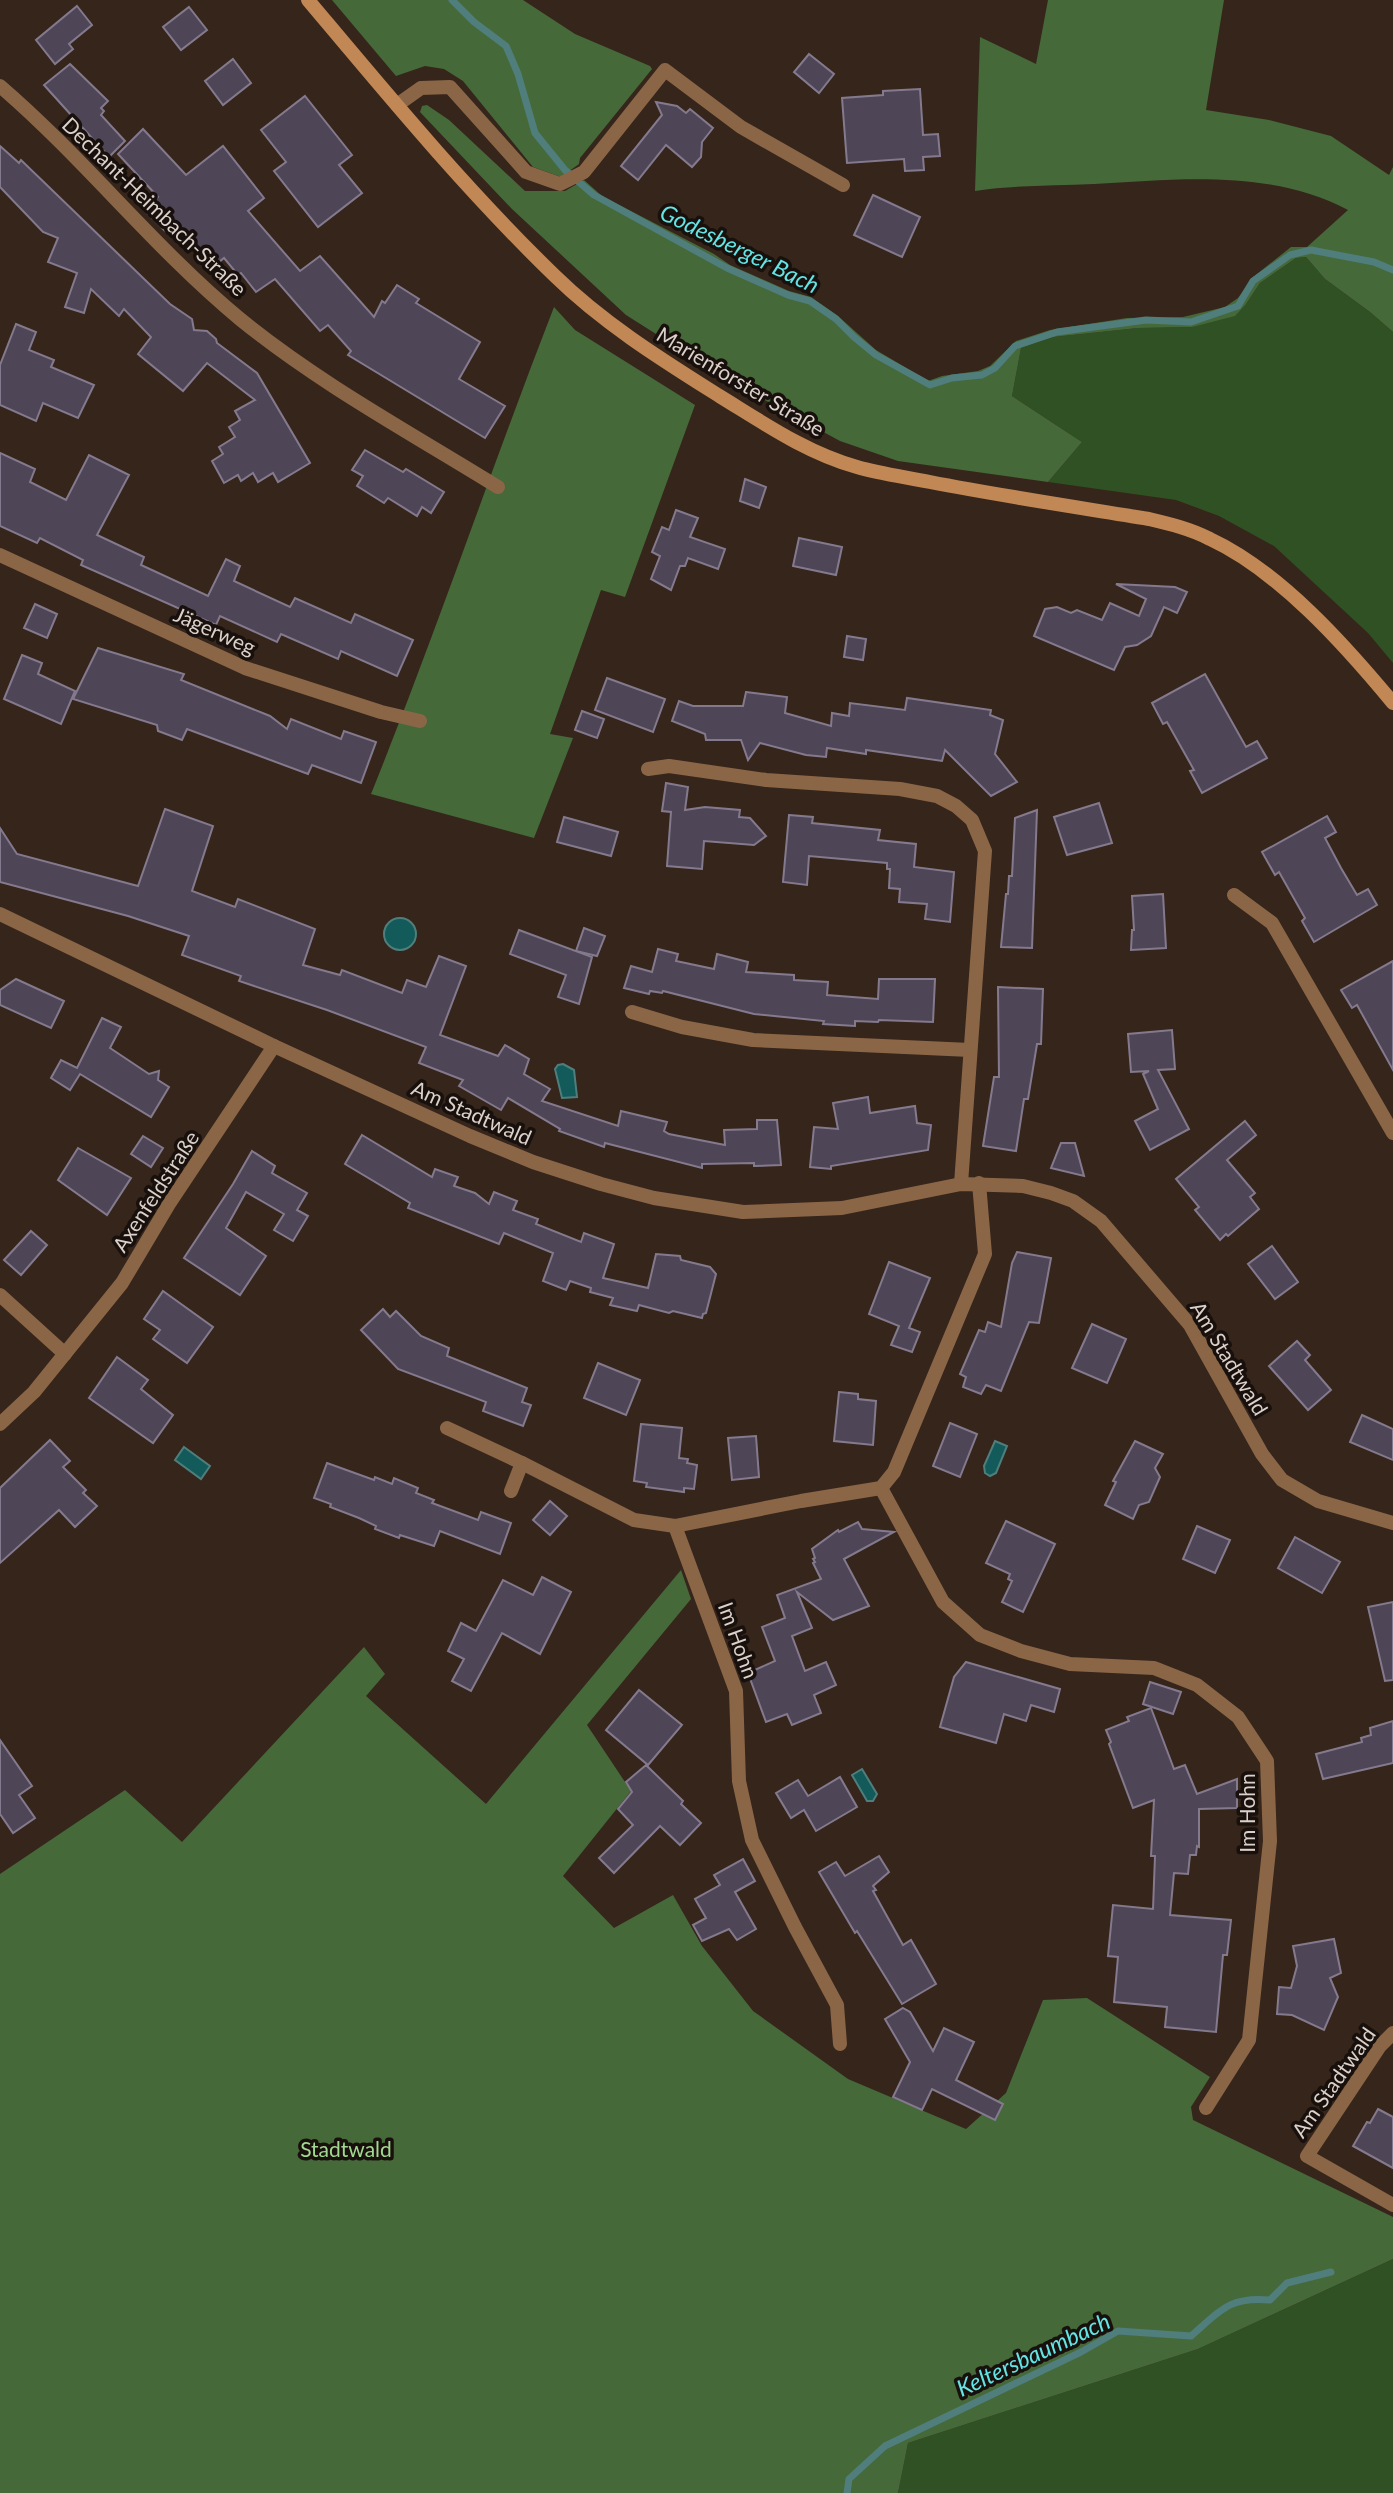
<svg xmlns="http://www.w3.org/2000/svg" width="1393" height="2493" viewBox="0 0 1393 2493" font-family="Lato,sans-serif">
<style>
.green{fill:#2f5123}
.forest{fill:#466939}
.water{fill:#135a5b;stroke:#4f7e7c;stroke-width:2}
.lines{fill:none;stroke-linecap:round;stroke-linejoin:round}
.stream{stroke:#4f7e7c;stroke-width:7}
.building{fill:#4e4557;stroke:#847a8e;stroke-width:2}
.minor{stroke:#8a6647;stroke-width:14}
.secondary{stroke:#c18754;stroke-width:14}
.labels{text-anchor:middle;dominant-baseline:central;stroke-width:7;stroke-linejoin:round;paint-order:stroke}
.street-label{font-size:21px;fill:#dcd1ca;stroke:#18100c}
.park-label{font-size:21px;fill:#a2d990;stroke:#18100c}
.water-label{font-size:23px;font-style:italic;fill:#64e5e5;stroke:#18100c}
</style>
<rect width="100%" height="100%" fill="#36251b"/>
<g class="green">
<path d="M1306 257 1325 279 1370 312 1393 332V663L1368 633 1274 546 1219 516 1176 500 1048 482 1082 442 1012 396 1021 348 1053 337 1138 328 1192 327 1246 304 1260 283 1296 258Z"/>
<path d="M1393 2259V2493H898L908 2443 1198 2349Z"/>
</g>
<g class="forest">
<path d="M332 0H523L575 34 650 66 652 69 580 158 579 164 561 177 533 167 463 81 444 69 425 66 396 76Z"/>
<path d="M1048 0H1224L1206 110 1269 120 1331 136 1389 175 1393 167V332L1370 312 1325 279 1306 257 1296 258 1260 283 1246 304 1235 316 1192 327 1138 328 1053 337 1021 348 1012 396 1082 442 1048 482 898 461 840 441 732 382 626 315 512 209 420 112 422 106 427 105 449 120 525 191H565L584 180 602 196 714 254 730 265 789 291 811 297 838 316 876 350 928 381 942 376 978 371 990 366 1016 341 1050 330 1127 318 1183 317 1225 307 1238 298 1252 278 1291 247H1307L1348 210C1270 169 1179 179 1094 184 1054 186 1014 185 975 191L980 37 1036 64Z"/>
<path d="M554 307 575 330 695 405 625 597 601 590 550 734 573 738 534 838 371 794C436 633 491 469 554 307Z"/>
<path d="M681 1570 691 1599 587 1725 631 1791 563 1876 614 1928 673 1895 702 1946 753 2011 848 2079 966 2129 1006 2093 1043 2000 1087 1998 1210 2077 1191 2107 1193 2120 1393 2217V2259L1198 2349 908 2443 898 2493H0V1874L125 1790 182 1842 364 1647 385 1674 366 1696 486 1804Z"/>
</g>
<g class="water">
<circle cx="400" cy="934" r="16"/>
<path d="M563 1064 574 1070 577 1097 562 1098 555 1069 558 1065Z"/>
<path d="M995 1441 1007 1446 996 1473 990 1476 985 1473 984 1466Z"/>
<path d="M184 1447 210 1466 201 1479 175 1460Z"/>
<path d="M862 1769 877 1794 873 1801H867L852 1775Z"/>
</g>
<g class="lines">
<g class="stream">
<path d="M452 0 474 22 506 46 518 74 535 133 565 170 594 195 727 268 788 295 810 301 836 319 854 337 876 355 930 385 952 378 982 375 995 368 1015 346 1057 332 1146 320 1191 322 1238 306 1253 281 1290 255 1311 250 1374 262 1393 270"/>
<path d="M847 2493 849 2479 885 2446 1081 2352 1118 2331 1191 2336C1220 2311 1229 2296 1270 2300L1287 2283 1331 2272"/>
</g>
</g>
<g class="building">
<path d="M77 6 92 25 69 44 73 49 55 64 36 40Z"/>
<path d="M189 7 207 30 181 50 163 27Z"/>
<path d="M809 54 834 74 819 93 794 72Z"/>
<path d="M233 59 251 83 223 105 205 81Z"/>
<path d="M70 64 108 101 101 108 104 111 101 115 125 141 109 157 44 85Z"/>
<path d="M920 89 923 135 938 134 940 156 923 157 924 170 905 171 904 159 847 163 842 98 883 95V91Z"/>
<path d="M305 96 352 155 339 165 362 193 318 227 274 171 286 162 261 130Z"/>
<path d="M656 102 677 106 686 113 690 109 713 128 702 142 701 157 692 167 666 145 638 180 621 166 662 115Z"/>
<path d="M143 129 186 175 223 146 264 198 248 211 300 271 320 256 374 317 382 301 385 303 397 285 419 299 416 303 480 342 459 379 505 406 485 438 348 355 351 351 328 325 320 331 275 279 256 292 241 273 238 275 224 258 219 262 207 247 200 254 175 226 166 232 143 209 158 197 118 154Z"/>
<path d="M0 146 19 163 21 160 170 304 192 319 194 330 207 331 216 339 217 343 257 373 310 463 278 482 273 473 258 482 253 473 241 481 238 475 224 483 212 461 223 454 219 447 235 437 229 427 240 420 235 411 255 400 207 363 183 391 138 354 151 337 124 309 119 316 91 289 84 313 65 307 77 273 48 262 58 238 43 232 0 187Z"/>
<path d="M873 195 920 217 902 257 854 235Z"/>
<path d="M16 324 36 332 29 350 54 360 51 367 94 385 78 418 43 403 36 421 0 405V365Z"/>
<path d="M365 450 403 472 406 469 444 492 431 513 422 507 417 516 388 498 384 503 357 486 363 476 352 470Z"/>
<path d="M0 453 35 469 30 482 66 500 89 455 129 475 97 535 144 557 141 565 208 596 226 559 240 566 234 581 290 607 295 598 351 623 355 614 413 640 397 676 341 651 338 659 281 634 277 642 220 616 216 625 81 565 83 560 40 538 37 543 0 526Z"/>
<path d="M745 479 766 487 759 508 740 501Z"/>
<path d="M676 510 698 518 690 537 725 549 718 569 688 558 685 566H680L671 590 651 579 660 556 652 552 662 527 669 530Z"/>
<path d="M799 538 842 547 836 575 793 566Z"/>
<path d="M1116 584 1175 587 1187 592 1177 613 1164 607 1151 636 1137 645 1125 647 1114 670 1034 636 1045 609 1057 607 1071 613 1077 610 1102 620 1110 603 1139 616 1146 599Z"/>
<path d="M35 604 57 614 47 638 24 628Z"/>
<path d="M847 636 866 639 863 660 844 657Z"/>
<path d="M98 648 184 674 181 680 270 716 287 729 291 719 341 739 344 731 376 742 361 783 312 765 308 774 187 729 182 740 158 731 157 725 73 699Z"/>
<path d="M22 655 42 663 38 674 75 691 61 724 4 699Z"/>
<path d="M1205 674 1246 747 1257 741 1267 758 1202 793 1190 771 1194 770 1167 722 1163 724 1152 703Z"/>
<path d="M607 678 665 699 653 732 595 710Z"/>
<path d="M746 692 787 697 785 713 831 726 832 713 849 716 850 703 905 710 907 698 991 710 990 715 1003 720 995 754 1017 782 991 796 945 750 942 761 866 750V754L827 748 826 757 806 755 760 743 748 760 741 740H706L705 734 672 721 679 701 693 706H743Z"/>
<path d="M582 711 604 719 597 738 575 730Z"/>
<path d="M666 783 688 787 685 810 705 807 740 810 739 817 750 818 766 836 754 845 704 841 702 869 667 866 671 812 662 811Z"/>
<path d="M1099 803 1112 843 1067 855 1054 817Z"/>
<path d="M165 809 213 826 192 891 235 907 238 899 315 929 303 965 340 975 342 970 402 993 407 980 426 987 439 956 466 966 440 1035 498 1056 505 1045 529 1059 524 1074 550 1089 542 1101 618 1126 621 1111 667 1122 664 1131 669 1134 725 1145 724 1130 757 1129V1120H777L781 1165 754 1166V1163L702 1164V1168L605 1143 604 1147 559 1131 560 1129 508 1098 501 1110 459 1086 463 1080 419 1063 426 1047 327 1010 239 981 241 976 182 955 189 936 128 916 0 882V828L17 854 138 886Z"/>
<path d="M1037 810 1032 948 1001 947 1006 894H1008L1009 876H1012L1015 818Z"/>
<path d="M789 815 813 817 812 823 880 830 878 840 916 844 914 867 954 872 950 922 925 919 927 904 899 902 900 889 889 888 890 869H887V863L809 856 807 885 783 882Z"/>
<path d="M1327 816 1336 832 1325 838 1341 868 1357 895 1368 889 1377 905 1314 942 1302 921 1305 918 1279 872 1275 875 1262 852Z"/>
<path d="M564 817 618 832 611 856 557 842Z"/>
<path d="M1163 894 1166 948 1131 950 1132 930H1134L1132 896Z"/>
<path d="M584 928 605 936 597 956 576 951Z"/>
<path d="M519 930 592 957 579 1004 558 997 566 975 510 954Z"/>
<path d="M658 949 678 954 676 961 714 969 717 954 748 962 746 972 794 975V980L828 982 827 995 878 999 879 979H935L933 1022 879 1020 878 1022 855 1021V1026L823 1024 824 1021 754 1014 663 991 662 993 650 991 649 994 624 988 631 966 652 972Z"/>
<path d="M1393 961V1070L1357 1005 1352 1008 1341 990Z"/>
<path d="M16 979 64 1001 51 1028 0 1005V990Z"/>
<path d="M998 987 1043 989 1041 1044H1037L1028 1099H1024L1016 1151 983 1146 994 1077H999Z"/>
<path d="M102 1018 121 1027 110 1048 149 1074 159 1071 158 1080 169 1087 151 1117 80 1074 70 1090 51 1078 61 1060 77 1068Z"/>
<path d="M1172 1030 1175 1069 1158 1070 1189 1129 1150 1150 1135 1121 1158 1109 1143 1074 1149 1071 1131 1072 1128 1034Z"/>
<path d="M868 1097 870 1113 915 1106 917 1123 931 1125 928 1150 831 1166V1169L810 1167 814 1127 838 1129 833 1103Z"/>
<path d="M1245 1121 1256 1135 1227 1160 1255 1193 1250 1197 1259 1209 1228 1236 1226 1234 1220 1240 1195 1210 1199 1207 1176 1179Z"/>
<path d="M362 1135 432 1177 435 1169 458 1177 454 1186 475 1193 489 1204 494 1192 517 1201 513 1210 538 1219 536 1224 581 1242 584 1233 614 1244 603 1278 648 1288 656 1254 680 1256 681 1260 710 1267 716 1274 706 1313 703 1314 702 1318 673 1311 669 1313 639 1305 637 1311 610 1305 613 1298 590 1292 591 1288 570 1281 566 1290 543 1281 553 1253 504 1233 499 1244 408 1208 410 1203 345 1164Z"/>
<path d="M143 1136 163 1148 151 1167 131 1154Z"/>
<path d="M1061 1143H1075L1084 1176 1051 1168Z"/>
<path d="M78 1148 131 1178 107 1215 58 1180Z"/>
<path d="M252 1151 275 1166 272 1173 307 1193 297 1210 308 1216 293 1241 274 1230 284 1214 246 1192 226 1228 266 1256 240 1295 184 1258 233 1184Z"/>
<path d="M31 1231 47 1245 21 1275 4 1260Z"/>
<path d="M1272 1246 1298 1282 1275 1299 1248 1264Z"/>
<path d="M1017 1252 1051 1258 1039 1323 1029 1322 1001 1391 986 1385 981 1394 963 1387 966 1377 960 1374 979 1330 985 1332 988 1322 1001 1327 1012 1263Z"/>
<path d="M889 1262 930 1278 909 1328 920 1332 912 1352 891 1345 899 1326 869 1314Z"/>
<path d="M163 1291 213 1327 187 1363 153 1339 160 1330 144 1319Z"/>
<path d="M383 1309 390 1317 396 1311 421 1336 449 1348 447 1356 527 1388 522 1402 531 1405 523 1426 483 1411 486 1402 398 1369 361 1330Z"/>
<path d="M1092 1324 1126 1339 1107 1383 1072 1368Z"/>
<path d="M1297 1341 1310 1355 1305 1360 1331 1390 1308 1410 1269 1366Z"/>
<path d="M117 1357 148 1380 141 1389 173 1415 153 1443 89 1398Z"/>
<path d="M598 1363 640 1380 626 1415 584 1398Z"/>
<path d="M839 1392 858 1394V1399L876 1401 873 1445 834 1441Z"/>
<path d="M1362 1415 1393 1429V1460L1350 1442Z"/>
<path d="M950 1423 977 1434 960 1477 933 1466Z"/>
<path d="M641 1424 682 1428 679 1458 688 1459 687 1463 697 1465 694 1489 684 1488V1492L646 1487 647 1483 634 1481Z"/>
<path d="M756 1436 759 1477 732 1480 728 1438Z"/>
<path d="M50 1440 70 1461 63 1467 86 1490 83 1493 97 1506 75 1527 59 1510 0 1563V1488Z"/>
<path d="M1135 1441 1163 1454 1155 1468 1160 1477 1149 1502 1139 1505 1133 1519 1105 1505 1116 1482 1113 1481Z"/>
<path d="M327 1463 374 1480 375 1477 392 1484 394 1478 418 1488 416 1493 434 1500 432 1503 478 1520 481 1512 511 1523 500 1554 440 1531 434 1546 400 1535 399 1538 375 1529 376 1526 359 1518 330 1507 331 1504 314 1498Z"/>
<path d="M550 1501 567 1516 550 1535 533 1520Z"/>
<path d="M1006 1521 1055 1544 1023 1612 1002 1602 1012 1581 1008 1579 1010 1574 986 1563Z"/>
<path d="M858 1522 862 1529 894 1532 844 1559 869 1606 833 1620 797 1592 812 1628 792 1636 805 1671 826 1662 836 1685 814 1695 821 1713 792 1725 787 1714 766 1722 748 1673 775 1661 762 1627 785 1618 777 1595 821 1579 813 1563 815 1562 813 1559 815 1558 812 1549 838 1530 839 1532Z"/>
<path d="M1197 1526 1230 1540 1215 1573 1183 1559Z"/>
<path d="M1295 1537 1340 1562 1322 1593 1278 1568Z"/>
<path d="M542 1577 571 1592 540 1654 502 1633 471 1691 452 1681 464 1659 448 1651 461 1623 476 1631 503 1580 533 1595Z"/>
<path d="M1393 1602V1680L1385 1681 1368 1607Z"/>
<path d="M966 1662 1060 1689 1054 1712 1031 1705 1026 1721 1004 1714 996 1743 940 1727 954 1677Z"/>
<path d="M1150 1682 1181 1692 1173 1714 1143 1704Z"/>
<path d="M639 1690 682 1725 648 1765 606 1730Z"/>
<path d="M1151 1708 1174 1769 1185 1765 1197 1794 1237 1779V1808L1199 1809V1847L1197 1846 1196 1855H1190L1188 1874 1174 1873 1170 1915 1231 1920 1227 1955H1223L1216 2032 1165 2027 1167 2007 1114 2002 1118 1957 1108 1956 1113 1905 1153 1909 1155 1856H1151L1154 1800 1133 1808 1109 1744 1111 1742 1106 1730 1129 1721 1127 1717Z"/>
<path d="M1393 1721V1763L1323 1779 1316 1754 1362 1742 1361 1738 1371 1735 1370 1728Z"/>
<path d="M0 1740 32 1786 19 1795 35 1818 13 1833 0 1814Z"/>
<path d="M646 1765 683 1801 681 1804 701 1823 680 1845 660 1826 614 1873 599 1858 633 1825 618 1809 632 1792 626 1782Z"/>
<path d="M840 1777 857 1807 816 1831 804 1810 791 1818 776 1793 798 1780 808 1796Z"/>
<path d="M879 1856 889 1872 873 1886 876 1890 873 1891 903 1945 911 1940 936 1984 902 2004 857 1931 855 1933 819 1872 836 1862 845 1876Z"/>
<path d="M743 1859 755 1881 735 1892 756 1929 737 1940 729 1929 702 1941 693 1925 706 1918 695 1899 720 1885 714 1875Z"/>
<path d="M1334 1939 1341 1973 1330 1978 1338 1997 1324 2030 1292 2015 1277 2014 1279 1987 1291 1988 1297 1966 1293 1946Z"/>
<path d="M903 2008 910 2012 933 2051 944 2028 974 2042 956 2080 1003 2104 995 2120 932 2089 922 2110 893 2097 910 2062 885 2019Z"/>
<path d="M1378 2109 1393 2117V2168L1353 2146 1367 2122 1370 2123Z"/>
</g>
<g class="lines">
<g class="minor">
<path d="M0 86C85 159 154 248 240 319 320 384 411 433 498 487"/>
<path d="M397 105 421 88 450 87 526 172 560 184 584 172 665 70 741 127 843 185"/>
<path d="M0 555 245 668 381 712 420 721"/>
<path d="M648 769 669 766 766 780 900 789 937 796 956 806 972 820 985 851 961 1184"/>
<path d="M1234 895 1272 923 1393 1133"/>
<path d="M0 914 274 1046 470 1136 533 1162 601 1184 654 1198 743 1212 842 1208 961 1184 1023 1186 1051 1193 1073 1201 1101 1221 1190 1325 1262 1454 1282 1480 1318 1501 1393 1523"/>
<path d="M632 1012 682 1027 753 1040 970 1050"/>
<path d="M0 1295 65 1354"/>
<path d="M0 1424 34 1392 122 1283 169 1204 274 1046"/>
<path d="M447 1428 522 1463"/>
<path d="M881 1488 943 1602 980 1635 1021 1651 1070 1664 1154 1668 1197 1685 1238 1717 1267 1761 1270 1841 1249 2040 1206 2108"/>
<path d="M511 1491 522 1463 634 1520 675 1526 801 1501 881 1488 894 1472 985 1254 979 1183"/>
<path d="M675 1526 736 1691 739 1781 752 1840 795 1927 837 2005 840 2044"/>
<path d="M1393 2033 1380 2046 1307 2156 1393 2205"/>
</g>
<path class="secondary" d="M308 0C387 94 466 190 555 276 604 324 664 361 721 397 765 424 807 453 857 467 881 474 906 477 930 482 1002 496 1076 507 1149 519 1170 524 1191 529 1210 539 1279 571 1345 645 1393 703"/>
</g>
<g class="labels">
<g class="street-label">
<text transform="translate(155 206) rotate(44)">Dechant-Heimbach-Straße</text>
<text transform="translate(741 381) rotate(31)">Marienforster Straße</text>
<text transform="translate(215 630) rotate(24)">Jägerweg</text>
<text transform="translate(472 1112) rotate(24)">Am Stadtwald</text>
<text transform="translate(155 1191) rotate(-57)">Axenfeldstraße</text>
<text transform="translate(1230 1358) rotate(59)">Am Stadtwald</text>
<text transform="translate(739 1640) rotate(70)">Im Hohn</text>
<text transform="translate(1246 1813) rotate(-90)">Im Hohn</text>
<text transform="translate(1333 2082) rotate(-55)">Am Stadtwald</text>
</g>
<g class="park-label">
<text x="346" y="2148">Stadtwald</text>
</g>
<g class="water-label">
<text transform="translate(740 248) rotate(26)">Godesberger Bach</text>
<text transform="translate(1033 2354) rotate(-25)">Keltersbaumbach</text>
</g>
</g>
</svg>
